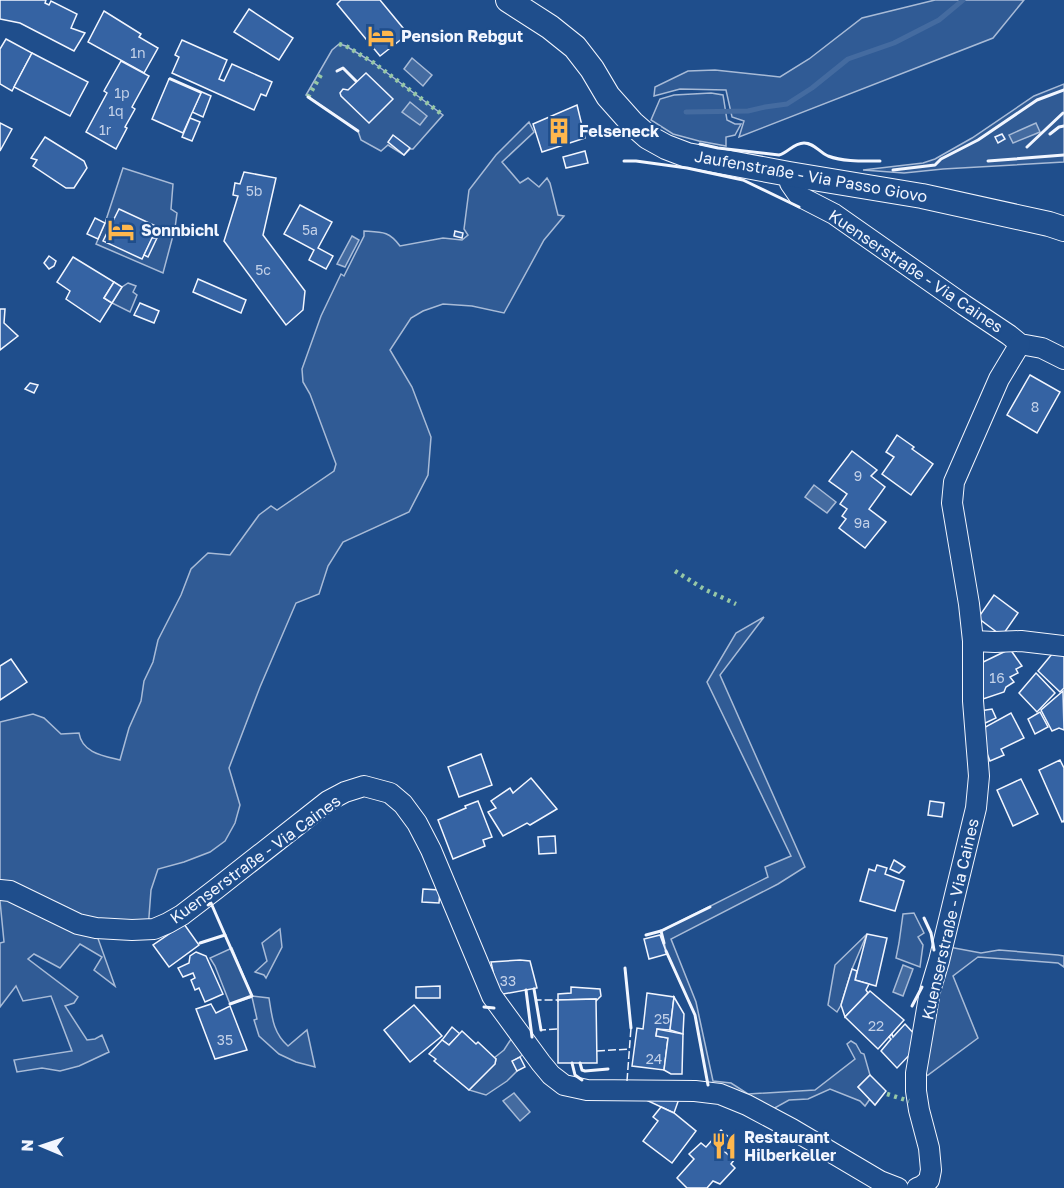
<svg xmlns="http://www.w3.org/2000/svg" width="1064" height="1188" viewBox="0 0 1064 1188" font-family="'Golos Text',sans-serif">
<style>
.green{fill:#305b95;stroke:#a8bbd7;stroke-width:1.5}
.water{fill:#446ba0;stroke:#a8bbd7;stroke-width:1.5}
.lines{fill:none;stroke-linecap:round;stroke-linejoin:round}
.stream{stroke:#446ba0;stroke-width:5}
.building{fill:#3563a3;stroke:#f2f6ff;stroke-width:1.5}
.minor-casing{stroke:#f2f6ff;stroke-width:22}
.major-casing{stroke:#f2f6ff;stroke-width:26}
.minor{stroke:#1f4e8c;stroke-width:20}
.major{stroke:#1f4e8c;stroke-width:24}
.hedge{stroke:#97c8a6;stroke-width:4.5;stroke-dasharray:3 4.5;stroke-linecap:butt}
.fence{stroke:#f2f6ff;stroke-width:1.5;stroke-dasharray:8 3;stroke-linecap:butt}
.wall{stroke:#f2f6ff;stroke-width:3}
.labels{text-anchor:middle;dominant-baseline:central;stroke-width:4.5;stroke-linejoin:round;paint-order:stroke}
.number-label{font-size:14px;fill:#c3d1e8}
.poi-label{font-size:16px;font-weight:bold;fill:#f2f6ff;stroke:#1f4e8c;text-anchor:start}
.street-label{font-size:16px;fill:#f2f6ff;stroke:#1f4e8c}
</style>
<rect width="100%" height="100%" fill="#1f4e8c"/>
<g class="green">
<path d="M935 0H1024L993 38 739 137 744 121 732 117 726 90 680 89 654 96 655 87 688 71 715 70 780 77 809 59 862 18Z"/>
<path d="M339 44 346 46 374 63 443 115 413 149H410L404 155 388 145 381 151 361 140 358 131 306 95 332 50Z"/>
<path d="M1064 84V162L943 169 904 173 863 170 923 163 935 159 972 138 1034 96Z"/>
<path d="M711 93 723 95 727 120 735 124H741L735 135 726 137V146L699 141 673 134 651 120 660 99 674 95Z"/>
<path d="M529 122 534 132 502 162 520 183 528 178 539 187 547 178 550 183 558 215 564 216 544 240 504 313 472 306 443 304 423 311 411 318 390 350 412 387 431 437 428 475 409 512 343 542 328 566 319 594 296 603 260 687 229 768 240 805 235 823 225 841 210 852 184 862 158 869 151 890 148 930 96 933 115 986 94 970 102 957 80 944 60 968 34 954 28 959 78 997 74 1003 65 1006 87 1040 95 1039 102 1035 109 1052 79 1066 60 1071 42 1068 17 1072 14 1060 72 1051 51 996 23 1001 16 986 0 1007V943L4 942 0 901V722L33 714 44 718 61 734 79 733C82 753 104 756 120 760L129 728 141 701 144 681 153 662 158 640 181 595 191 569 208 553 230 555 259 515 271 506 277 510 334 471 336 464 310 394 303 382 302 369 321 316 341 274 344 276 364 236V231C382 232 389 231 400 246L443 238 462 240 468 235 464 229 469 190 496 155Z"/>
<path d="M123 168 173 184 171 209 177 213 175 228 163 273 96 244 105 223Z"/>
<path d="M128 283 136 286 133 292 137 295 130 312 112 303 122 287Z"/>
<path d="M764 617 720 675 805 867 778 884 671 939 696 1002 713 1081 731 1083 748 1094 815 1090 855 1059 847 1044 851 1041 856 1044 861 1053 864 1054 870 1075 858 1087 870 1099 865 1106 860 1101 830 1089 808 1099 789 1100 764 1114 708 1085 695 1015 667 954 661 931 768 877 765 867 791 856 707 682 736 633Z"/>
<path d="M914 913 924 933 918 937 923 945 920 967 896 958 899 943 903 914Z"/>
<path d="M280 929 282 947 266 978 264 975 255 972 267 961 262 943Z"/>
<path d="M867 934 852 969 841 1005 837 1012 828 1005 835 965Z"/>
<path d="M949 947 981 953 999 950 1058 955 1064 956V967L1058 963 978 957 953 976 978 1038 928 1075 916 1080Z"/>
<path d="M232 948 252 996 269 998C272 1017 273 1033 288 1046L307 1030 315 1067 296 1062 279 1054 259 1036 254 1020 257 1019 252 997 230 1004 215 966 210 958Z"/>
<path d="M513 1036 525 1052 520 1057 513 1061 517 1071 507 1081 486 1095 469 1090 495 1064 496 1059 494 1058 504 1050Z"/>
</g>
<g class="water">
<path d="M412 58 432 75 423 86 404 69Z"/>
<path d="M410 102 427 116 420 125 402 112Z"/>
<path d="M1036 123 1040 132 1013 143 1009 135Z"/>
<path d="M352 236 359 240 345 267 337 264Z"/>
<path d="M814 485 836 502 827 513 805 497Z"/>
<path d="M903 965 913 969 903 996 893 992Z"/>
<path d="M514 1093 530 1112 520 1121 503 1101Z"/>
</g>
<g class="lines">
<path class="stream" d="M686 112 748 111 765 107 787 104 812 88 848 59 894 43 939 20 963 0"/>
</g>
<g class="building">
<path d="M0 0H46L45 3 49 5 51 1 77 14 71 28 85 33 74 51 20 23 0 19Z"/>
<path d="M341 0H380L408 34 380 56 337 4Z"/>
<path d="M249 9 293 38 279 60 234 32Z"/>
<path d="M104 11 141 34 139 37 158 48 144 73 88 42Z"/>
<path d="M6 39 32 53 12 91 0 84V49Z"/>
<path d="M182 40 227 60 219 79 224 81 232 64 272 82 266 96 261 94 254 110 172 73 179 57 175 55Z"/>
<path d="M32 53 88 82 70 116 14 87Z"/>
<path d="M121 61 149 76 132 107 135 109 125 127 127 128 116 149 86 132 107 93 104 91Z"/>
<path d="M366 73 393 99 369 123 341 96 340 93 343 89 348 90Z"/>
<path d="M170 78 211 96 203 117 192 112 201 93 169 79Z"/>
<path d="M169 79 201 93 183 133 152 119Z"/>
<path d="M577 105 585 138 542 152 533 124Z"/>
<path d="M190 118 200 122 192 141 182 137Z"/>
<path d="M0 123 12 129 0 151Z"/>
<path d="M1002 134 1005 139 998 143 995 137Z"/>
<path d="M393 135 410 148 404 155 388 142Z"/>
<path d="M45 137 84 161 87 168 74 188H66L33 166 37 160 31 158Z"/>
<path d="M585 151 588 163 566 168 563 157Z"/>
<path d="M244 172 276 178 263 235 305 291 303 310 286 325 224 241 238 196 233 195 235 183 240 184Z"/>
<path d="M300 205 332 222 318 248 333 256 326 269 309 260 314 250 284 234Z"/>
<path d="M119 209 158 227 142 259 103 241Z"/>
<path d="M95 218 105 223 98 239 87 234Z"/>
<path d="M455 231 463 233 462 238 454 236Z"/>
<path d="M152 238H157L148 257 144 255Z"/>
<path d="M49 256 56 261 54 266 49 269 44 263Z"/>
<path d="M73 257 114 282 104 298 112 303 100 322 66 299 70 291 57 282Z"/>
<path d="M198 279 246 300 241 313 193 292Z"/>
<path d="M114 282 122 287 112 303 104 298Z"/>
<path d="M140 303 159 311 154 323 134 315Z"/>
<path d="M0 309H5L4 323 18 336 0 350Z"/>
<path d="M1030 375 1060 392 1037 433 1007 415Z"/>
<path d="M30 383 38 385 34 393 25 389Z"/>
<path d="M897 435 914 447 912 449 933 464 911 495 882 474 894 457 886 452Z"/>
<path d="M852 451 877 470 871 476 885 487 869 509 886 522 865 548 839 528 846 519 842 516 847 509 840 504 847 494 829 481Z"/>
<path d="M994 595 1018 613 1002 636 978 618Z"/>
<path d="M1057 648 1064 655V688L1060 692 1038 671Z"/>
<path d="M1010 649 1022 666 1016 669 1018 673 1010 677 1014 682 1006 687 1004 692 980 700 977 665Z"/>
<path d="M11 659 27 682 0 700V666Z"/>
<path d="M1036 673 1055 693 1037 712 1019 693Z"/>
<path d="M1063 691 1064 730 1059 728 1052 731 1041 710Z"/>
<path d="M992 709 996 718 981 725 980 711Z"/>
<path d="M1040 712 1048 727 1035 734 1028 719Z"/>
<path d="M1011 713 1024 738 1001 749 1004 755 990 761 978 731Z"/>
<path d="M481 754 492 785 459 797 448 767Z"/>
<path d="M1060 760 1064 768V822L1063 821 1062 822 1039 770Z"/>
<path d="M531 778 557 809 530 825 527 823 503 836 488 812 496 808 491 801 510 788 513 793Z"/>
<path d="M1021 779 1038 814 1013 826 997 790Z"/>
<path d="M478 801 492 837 483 840 485 846 453 859 438 820 466 808 465 806Z"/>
<path d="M930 801 944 803 942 817 928 815Z"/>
<path d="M555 836 556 853 539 854 538 837Z"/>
<path d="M894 860 905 867 899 873 890 869Z"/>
<path d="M877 865 887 868 885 874 904 881 895 911 860 901 869 869 875 871Z"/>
<path d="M423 889 440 890 439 903 422 902Z"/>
<path d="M184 924 199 945 169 967 153 945Z"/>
<path d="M867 934 887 938 876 986 855 980Z"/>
<path d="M660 935 667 954 649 959 644 939Z"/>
<path d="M196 952 206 956 223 994 205 1002 199 988 195 990 191 980 195 978 193 973 183 977 178 968 189 963 190 956Z"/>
<path d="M520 960 530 961 537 988 498 995 491 962Z"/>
<path d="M852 969 857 971 855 980 869 984 866 990 868 993 845 1017 841 1005Z"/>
<path d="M440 986V998H416V987Z"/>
<path d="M571 987 600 989 601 996 596 1001V999L558 1000V994L571 993Z"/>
<path d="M870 991 904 1020 878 1049 845 1017Z"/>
<path d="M647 993 674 997 670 1030 657 1029 656 1036 668 1038 664 1070 632 1066 637 1028 643 1029Z"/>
<path d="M674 997 684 1014 683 1034 670 1030Z"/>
<path d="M596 999 597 1063H558V1000Z"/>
<path d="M211 1004 216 1013 230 1006 247 1050 215 1059 196 1009Z"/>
<path d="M414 1005 442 1036 410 1062 384 1030Z"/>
<path d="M905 1024 918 1038 917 1047 897 1068 881 1051 891 1039 889 1037 892 1034 893 1037Z"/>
<path d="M452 1027 460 1034 449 1045 442 1040Z"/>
<path d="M657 1029 683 1034 682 1074H671L664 1070 668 1038 656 1036Z"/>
<path d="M462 1031 476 1044 478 1042 496 1059 495 1064 469 1090 434 1061 436 1059 429 1054 442 1040 449 1045Z"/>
<path d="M520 1057 525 1067 517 1071 512 1061Z"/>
<path d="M870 1075 886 1091 875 1105 858 1087Z"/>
<path d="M680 1096 674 1113 644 1099Z"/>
<path d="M661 1107 674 1113 696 1131 672 1163 643 1141 658 1121 653 1117Z"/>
<path d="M721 1130 734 1142 725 1152 734 1160 731 1164 735 1168 720 1184 713 1181 707 1188H687L677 1178 694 1159 689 1154 701 1143 706 1147Z"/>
</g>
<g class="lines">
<g class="minor-casing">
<g id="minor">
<path d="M789 174 790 183 799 196 834 214 964 305 1009 335 1020 344 1042 348 1064 359"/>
<path d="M973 641 995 642 1021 641 1064 646"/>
<path d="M0 890 10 891 78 924 96 928 132 930 154 929 168 923 182 915 216 889 328 801 345 792 364 786 390 793 403 804 417 823 431 850 492 996 541 1063 551 1075 564 1085 587 1090 695 1091 720 1094 747 1105 792 1129 880 1181 898 1188"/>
<path d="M917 1188 922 1186 929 1180 931 1170 929 1148 919 1110 916 1091V1073L930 991 939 961 976 808 979 776 973 701V641L969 604 952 503 954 482 999 379 1020 344"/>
</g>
</g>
<g class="major-casing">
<path id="major" d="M508 0 550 27 575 47 592 69 608 96 632 123 648 137 666 147 687 155 789 174 922 196 1049 224 1064 229"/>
</g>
<use href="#minor" class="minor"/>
<use href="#major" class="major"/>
<g class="hedge">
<path d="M339 44 346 46 374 63 443 115"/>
<path d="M308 97 322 73"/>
<path d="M675 571 704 589 736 604"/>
<path d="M887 1094 909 1101"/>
</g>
<g class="fence">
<path d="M557 1029 541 1030 536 1000H558V1002"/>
<path d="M597 1051 629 1049"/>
<path d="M627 1081 631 1028"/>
</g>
<g class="wall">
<path d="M337 71 343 68 356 81"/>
<path d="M308 97 358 131"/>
<path d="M1050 134 1059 127 1064 126"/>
<path d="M700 144 718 148 779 155C788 153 793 143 804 143 814 143 819 152 828 156 844 162 863 161 880 161"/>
<path d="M1027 147 1063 113"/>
<path d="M624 161H636L687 168 743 180 799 207"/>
<path d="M988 161 1064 155"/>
<path d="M893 170 935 165 941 159 978 140 1037 100 1064 90"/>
<path d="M924 918 931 933 934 950"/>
<path d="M225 935 252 996 230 1004"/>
<path d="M646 935 661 931"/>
<path d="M200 943 225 935 211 903 208 905"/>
<path d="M664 943 661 931 710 907"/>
<path d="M666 951 695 1015 708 1085"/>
<path d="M625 968 631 1028"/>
<path d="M534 989 541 1030"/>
<path d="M526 990 532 1037"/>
<path d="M912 1006 922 987"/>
<path d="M484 1007 494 1008"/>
<path d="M572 1063 575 1075 582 1080"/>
<path d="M580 1063 582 1070 585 1071 608 1069"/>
</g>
</g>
<defs>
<g id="hotel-bare" transform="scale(2.07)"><path d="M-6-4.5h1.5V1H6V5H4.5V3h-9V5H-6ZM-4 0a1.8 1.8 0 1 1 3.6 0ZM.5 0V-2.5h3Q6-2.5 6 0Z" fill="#ffb74d" stroke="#1f4e8c" stroke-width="2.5" paint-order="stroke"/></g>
<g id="building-bare" transform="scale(2.07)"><path d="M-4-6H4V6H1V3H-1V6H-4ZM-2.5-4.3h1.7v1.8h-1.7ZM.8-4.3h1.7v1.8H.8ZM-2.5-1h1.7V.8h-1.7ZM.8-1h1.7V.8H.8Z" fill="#ffb74d" stroke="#1f4e8c" stroke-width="2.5" paint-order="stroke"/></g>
<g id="restaurant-bare" transform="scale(2.07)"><path d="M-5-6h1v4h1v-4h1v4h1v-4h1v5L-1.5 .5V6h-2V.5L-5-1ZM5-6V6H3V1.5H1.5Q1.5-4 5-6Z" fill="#ffb74d" stroke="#1f4e8c" stroke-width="2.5" paint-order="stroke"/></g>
</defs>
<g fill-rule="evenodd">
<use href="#hotel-bare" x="381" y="36"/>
<use href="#building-bare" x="559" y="131"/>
<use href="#hotel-bare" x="121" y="230"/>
<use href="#restaurant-bare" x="724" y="1146"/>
</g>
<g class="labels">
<g class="number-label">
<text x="138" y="52">1n</text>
<text x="122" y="92">1p</text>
<text x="116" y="110">1q</text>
<text x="105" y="129">1r</text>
<text x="254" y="190">5b</text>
<text x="310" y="229">5a</text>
<text x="263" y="269">5c</text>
<text x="1035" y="406">8</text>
<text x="858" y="475">9</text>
<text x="862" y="522">9a</text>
<text x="997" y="677">16</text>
<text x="508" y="980">33</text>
<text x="662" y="1018">25</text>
<text x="876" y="1025">22</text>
<text x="225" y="1039">35</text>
<text x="654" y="1058">24</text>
</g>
<g class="poi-label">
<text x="401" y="36">Pension Rebgut</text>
<text x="579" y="131">Felseneck</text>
<text x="141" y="230">Sonnbichl</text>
<text x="744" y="1137">Restaurant<tspan x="744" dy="18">Hilberkeller</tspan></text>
</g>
<g class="street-label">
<text transform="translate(811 176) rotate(10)">Jaufenstraße - Via Passo Giovo</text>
<text transform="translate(916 271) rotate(34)">Kuenserstraße - Via Caines</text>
<text transform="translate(255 859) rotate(-36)">Kuenserstraße - Via Caines</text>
<text transform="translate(950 919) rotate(-77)">Kuenserstraße - Via Caines</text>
</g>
</g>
<g transform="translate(42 1146) rotate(272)" stroke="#1f4e8c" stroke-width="4.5" paint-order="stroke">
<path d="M0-4.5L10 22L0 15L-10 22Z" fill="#f2f6ff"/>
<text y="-9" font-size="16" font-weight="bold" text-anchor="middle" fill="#f2f6ff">N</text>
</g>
</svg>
